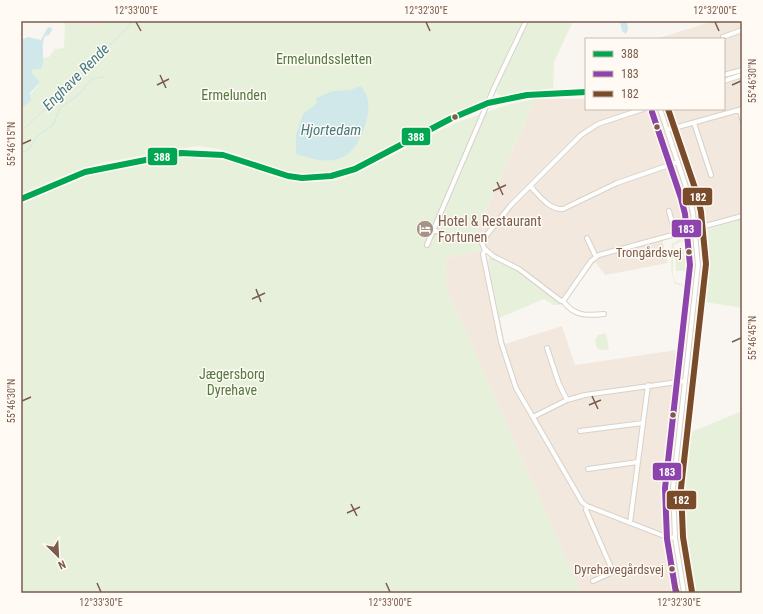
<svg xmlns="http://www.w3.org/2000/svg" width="763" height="614" font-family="'Roboto Condensed',sans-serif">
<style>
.residential{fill:#f2e8de}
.green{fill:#e7f0db;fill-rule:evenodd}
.water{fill:#d0e8ea}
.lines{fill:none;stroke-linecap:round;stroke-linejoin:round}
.stream{stroke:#d0e8ea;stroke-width:1}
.minor-casing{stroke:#d7d1cb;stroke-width:6}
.minor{stroke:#fefefd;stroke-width:4}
.bus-1-casing{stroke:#fffaf3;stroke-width:9}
.bus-2-casing{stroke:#fffaf3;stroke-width:9}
.bus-3-casing{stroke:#fffaf3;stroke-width:9}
.bus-1{stroke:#00a651;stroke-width:6}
.bus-2{stroke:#8e44ad;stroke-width:6}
.bus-3{stroke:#7a4b2a;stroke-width:6}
.ticks{fill:none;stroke:#7a5c4d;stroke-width:1.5}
.bus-dot{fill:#7a5c4d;stroke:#fffaf3;stroke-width:1.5}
.labels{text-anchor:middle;stroke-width:3;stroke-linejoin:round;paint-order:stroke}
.bus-label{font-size:13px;fill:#7a5c4d;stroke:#fffaf3;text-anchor:end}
.park-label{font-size:14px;fill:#537a41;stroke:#fffaf3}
.poi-label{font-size:14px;fill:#7a5c4d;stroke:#fffaf3;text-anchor:start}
.water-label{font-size:15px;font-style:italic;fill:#437c86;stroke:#fffaf3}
.line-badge{stroke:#fffaf3;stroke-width:1.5}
.badge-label{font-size:11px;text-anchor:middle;font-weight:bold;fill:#fff}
.neatline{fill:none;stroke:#7a5c4d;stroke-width:1.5}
.ticks-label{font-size:10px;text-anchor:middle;fill:#7a5c4d}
</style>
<rect width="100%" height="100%" fill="#f9f5f0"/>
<path class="residential" d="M64,21H106L100,26L65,25Z
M714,21H742V219L662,239L668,263L605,275L595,262L563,305L514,268L490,257L475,235L535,99H586V109H724V39H656Z
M480,250L488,260L505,344L562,326L575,365L684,349L670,481L669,530L679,593H581L447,289L445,259Z"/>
<path class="green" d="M106,21H523L485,100L457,111L350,167L332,171L315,174L296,173L275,169L240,155L214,148L197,146L101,163L76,171L21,194V108L40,82L31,72L34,69L43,65L42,58L49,57L55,49L64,48L65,25L100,26Z
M529,21H573L554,62L553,88L502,96L498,94L496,91Z
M535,99L475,234L485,249L445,259L447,289L581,593H21V204L88,176L184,155L209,154L232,160L269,175L293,181L316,182L338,180L360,172L455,123L510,104Z
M742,219V308L700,301L703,245L701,231Z
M680,239L687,241L690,250V278L688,282L682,286L674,283L671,268L672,244ZM681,241L688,246V277L686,282L681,284L675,282L673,277V254L675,255L676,271H685L687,269L685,249L673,252L674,245Z
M490,257L514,268L563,305H554L544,299L499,318L488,260Z
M606,333L609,349L602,350L597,348L595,341L598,335Z
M742,411V593H691C675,542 678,487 684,435Z"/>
<path class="water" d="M620,21H627L628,30L626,34L622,31Z
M48,27L52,28V30L49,35L45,36C40,47 46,61 41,69H34L31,72L40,82L30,93L31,101L21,108V40L28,37L41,40Z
M361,86C363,89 366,93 367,97C373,114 359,152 341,158C326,164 310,158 296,154V135L303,114L317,103L316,98L333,91L350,90Z"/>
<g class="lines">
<path class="stream" d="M21,132L128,27L132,21
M21,153L30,148L36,137L53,125L60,108L77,96L92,79L103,77"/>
<defs>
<path id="minor" d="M723,37L742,30
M724,75L742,70
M724,81L742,75
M660,109L689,196L693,213L698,265L673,488L675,538L684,593
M740,110L742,119
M694,123L711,175
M667,130L742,109
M530,186C539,195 549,210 563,209L617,183L678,162
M21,199L85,172L181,153H209L223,155L265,170L288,176L302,178L331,176L355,169L450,119L488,103L527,95L586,92
M669,211L675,233
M434,230C448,237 469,243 485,237L511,205L581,135L598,124L643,109
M480,238L484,248L493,256L519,269L561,301L564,300L591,261L599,255L742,216
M587,238L596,257
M427,245L494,88L526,21
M485,250L483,254L501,342L516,388L582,502L587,506L664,536L675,538
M563,301C574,316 586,316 604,314
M547,348L559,384L567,400
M533,417L567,400L585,395L685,381
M580,431L643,423
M588,469L638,462
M587,506L586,510L613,572L593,581
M630,523L648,385"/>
</defs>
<use href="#minor" class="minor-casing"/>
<use href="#minor" class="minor"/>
<defs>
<path id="bus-1" d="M21,199L85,172L181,153L223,155L288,176L302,178L331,176L355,169L450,119L488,103L527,95L586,92"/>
<path id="bus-2" d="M652,112L681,198L685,214L690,265L665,488L667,539L676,593"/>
<path id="bus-3" d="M668,109L697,194L701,212L706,264L681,488L683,537L692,592"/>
</defs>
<use href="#bus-1" class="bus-1-casing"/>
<use href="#bus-2" class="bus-2-casing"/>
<use href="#bus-3" class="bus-3-casing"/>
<use href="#bus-1" class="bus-1"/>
<use href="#bus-2" class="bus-2"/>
<use href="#bus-3" class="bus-3"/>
</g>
<path class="ticks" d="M136,22L141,31M426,22L430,31M715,22L719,31M160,75L166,88M157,85L169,79M732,85L741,81M22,144L31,140M497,182L503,195M493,191L506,185M256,289L261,302M252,299L265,293M732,342L741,338M592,396L598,409M22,401L31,397M589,405L601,400M351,504L357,516M347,513L360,507M97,583L101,592M386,583L390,592M675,583L679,592"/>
<defs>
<symbol id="hotel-disc" viewBox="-11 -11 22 22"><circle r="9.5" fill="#a69286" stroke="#fffaf3"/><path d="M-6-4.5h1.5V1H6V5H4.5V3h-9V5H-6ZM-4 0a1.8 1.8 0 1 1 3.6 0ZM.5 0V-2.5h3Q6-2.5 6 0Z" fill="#fff"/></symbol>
</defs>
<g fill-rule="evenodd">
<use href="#hotel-disc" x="415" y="219" width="20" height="20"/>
</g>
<g class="bus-dot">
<circle cx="455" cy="117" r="3.5"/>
<circle cx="657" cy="127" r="3.5"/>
<circle cx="689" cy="252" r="3.5"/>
<circle cx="673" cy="415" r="3.5"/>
<circle cx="672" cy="569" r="3.5"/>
</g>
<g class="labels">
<g class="bus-label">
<text x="682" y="257">Trongårdsvej</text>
<text x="664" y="574">Dyrehavegårdsvej</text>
</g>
<g class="park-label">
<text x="324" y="64">Ermelundssletten</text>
<text x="234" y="100">Ermelunden</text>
<text x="232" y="379">Jægersborg<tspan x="232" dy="16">Dyrehave</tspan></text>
</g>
<g class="poi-label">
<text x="438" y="226">Hotel &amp; Restaurant<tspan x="438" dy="16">Fortunen</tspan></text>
</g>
<g class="water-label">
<text transform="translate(76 77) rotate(-45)" y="5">Enghave Rende</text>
<text x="331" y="135">Hjortedam</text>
</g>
</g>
<g class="line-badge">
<rect x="401" y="127" width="30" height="19" rx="4" fill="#00a651"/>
<rect x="147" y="147" width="31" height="19" rx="4" fill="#00a651"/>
<rect x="682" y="187" width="31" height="19" rx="4" fill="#7a4b2a"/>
<rect x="671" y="219" width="31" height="19" rx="4" fill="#8e44ad"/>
<rect x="652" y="462" width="30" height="19" rx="4" fill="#8e44ad"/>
<rect x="666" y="490" width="31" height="20" rx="4" fill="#7a4b2a"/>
</g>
<g class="badge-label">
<text x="416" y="141">388</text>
<text x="162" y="161">388</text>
<text x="698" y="201">182</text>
<text x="686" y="233">183</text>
<text x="667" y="476">183</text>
<text x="681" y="504">182</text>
</g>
<rect width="763" height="614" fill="none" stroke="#fffaf3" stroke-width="44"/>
<rect x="585" y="38" width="140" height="72" fill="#fffaf3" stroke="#cabbb1"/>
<rect x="593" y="51" width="20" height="6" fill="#00a651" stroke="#cabbb1"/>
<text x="621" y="58" font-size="12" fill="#7a5c4d">388</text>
<rect x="593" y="71" width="20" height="6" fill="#8e44ad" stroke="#cabbb1"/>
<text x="621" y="78" font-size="12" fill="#7a5c4d">183</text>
<rect x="593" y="91" width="20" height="6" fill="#7a4b2a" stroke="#cabbb1"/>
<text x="621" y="98" font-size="12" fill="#7a5c4d">182</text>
<g transform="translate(58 556) rotate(156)" stroke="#fffaf3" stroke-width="3" paint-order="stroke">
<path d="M0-3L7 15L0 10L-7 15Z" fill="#7a5c4d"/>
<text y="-6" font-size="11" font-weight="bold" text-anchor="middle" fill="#7a5c4d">N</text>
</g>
<rect x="22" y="22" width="719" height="570" class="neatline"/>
<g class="ticks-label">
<text x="136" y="14">12°33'00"E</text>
<text x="426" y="14">12°32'30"E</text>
<text x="715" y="14">12°32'00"E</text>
<text transform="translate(752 81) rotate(-90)" y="4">55°46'30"N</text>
<text transform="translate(11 144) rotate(-90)" y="4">55°46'15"N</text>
<text transform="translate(752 338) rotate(-90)" y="4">55°46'45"N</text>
<text transform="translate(11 401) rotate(-90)" y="4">55°46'30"N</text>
<text x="101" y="606">12°33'30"E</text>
<text x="390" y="606">12°33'00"E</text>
<text x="679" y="606">12°32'30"E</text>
</g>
</svg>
